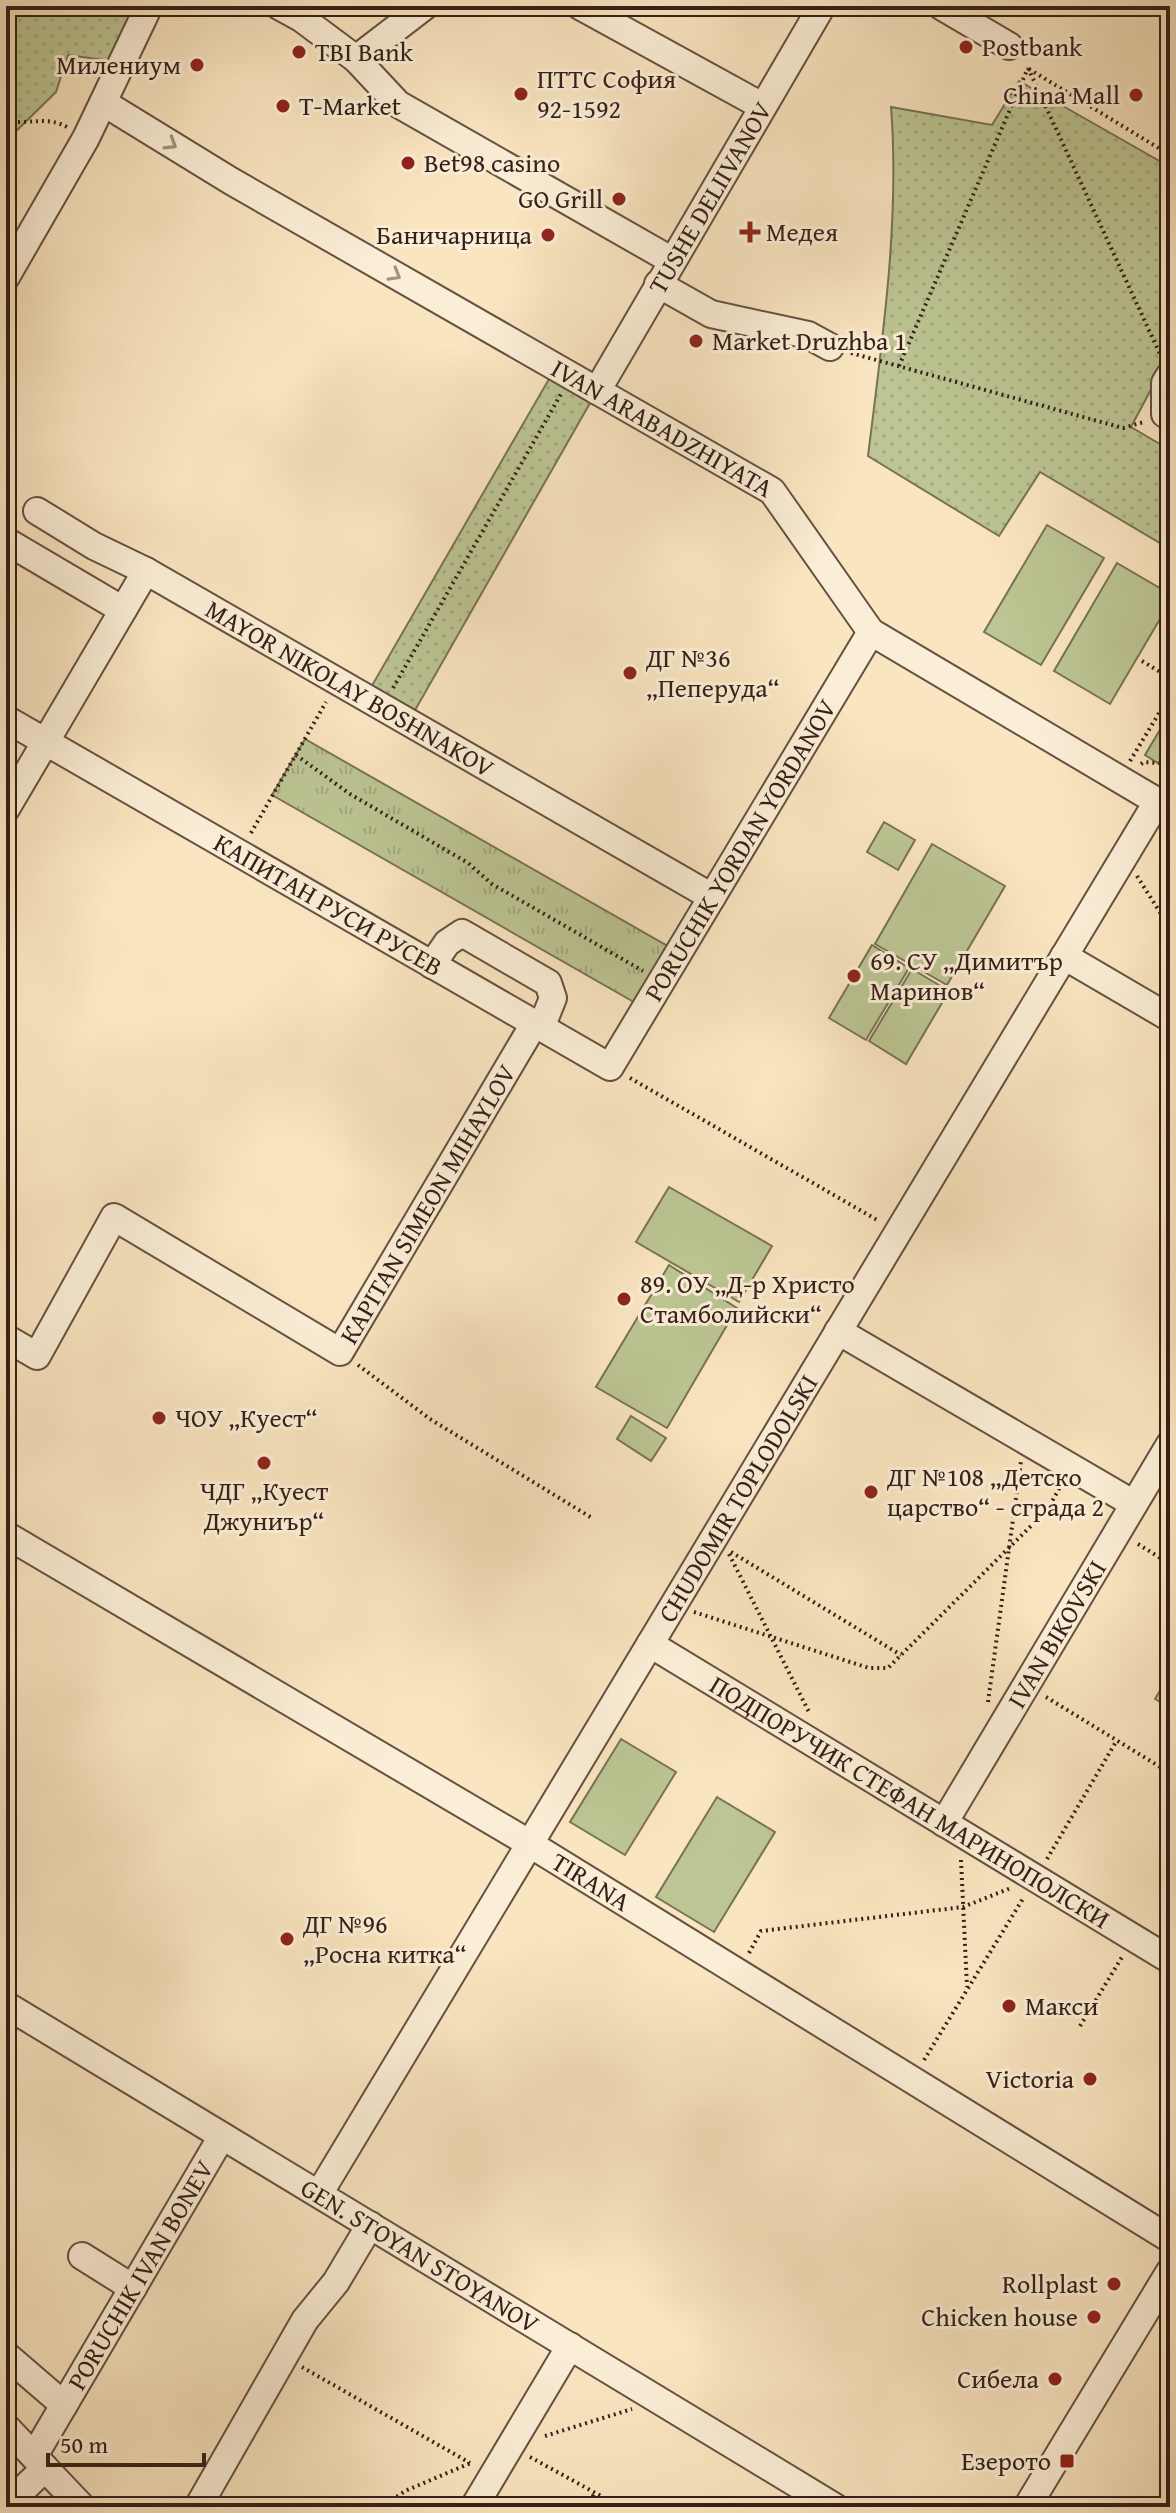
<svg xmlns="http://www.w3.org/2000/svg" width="1176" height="2513" font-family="'Gentium Book Plus',serif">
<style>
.grass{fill:url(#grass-dots);stroke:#787256;stroke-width:2}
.park{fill:url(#park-tufts);stroke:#787256;stroke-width:2}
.garden{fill:#bcc593;stroke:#787256;stroke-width:2}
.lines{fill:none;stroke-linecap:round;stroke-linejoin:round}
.minor-casing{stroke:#665042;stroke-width:30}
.path{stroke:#351f18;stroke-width:4;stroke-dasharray:2 4;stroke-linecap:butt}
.minor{stroke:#fbeed6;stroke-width:26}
.oneway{stroke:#a29180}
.poi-dot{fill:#8f2418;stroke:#fbeed6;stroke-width:3}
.labels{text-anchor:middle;stroke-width:6;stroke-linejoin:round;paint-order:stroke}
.poi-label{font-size:26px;fill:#351f18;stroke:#fbeed6;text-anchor:start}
.street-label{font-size:26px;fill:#351f18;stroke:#fbeed6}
</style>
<defs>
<pattern id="grass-dots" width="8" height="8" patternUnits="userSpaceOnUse" patternTransform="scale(2)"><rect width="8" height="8" fill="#bcc593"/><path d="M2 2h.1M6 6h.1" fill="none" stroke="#a2a97e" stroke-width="1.8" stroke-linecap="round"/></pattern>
<pattern id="park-tufts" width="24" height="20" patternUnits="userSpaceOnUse" patternTransform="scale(2)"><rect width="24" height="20" fill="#bcc593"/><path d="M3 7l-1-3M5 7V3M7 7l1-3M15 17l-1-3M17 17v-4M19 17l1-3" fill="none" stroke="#a2a97e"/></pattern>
</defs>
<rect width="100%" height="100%" fill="#f9e5c0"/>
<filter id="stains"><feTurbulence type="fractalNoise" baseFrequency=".0025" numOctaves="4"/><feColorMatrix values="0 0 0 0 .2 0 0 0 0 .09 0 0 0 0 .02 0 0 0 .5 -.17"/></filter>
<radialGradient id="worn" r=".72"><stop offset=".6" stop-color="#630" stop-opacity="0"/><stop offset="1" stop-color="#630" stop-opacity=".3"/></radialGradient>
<path class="grass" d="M6,6H138L111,61L68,55L56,92L6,141Z
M1019,81L1170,167V354L1131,427L1170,450V549L1040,472L999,536L868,456C882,342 900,221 891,107L992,125Z
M549,379L590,403L414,712L370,689Z"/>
<path class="park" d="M1170,713V771L1145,755Z
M305,739L678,952L646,1009L272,795Z"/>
<path class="garden" d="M1047,525L1104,558L1041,665L984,632Z
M1117,563L1170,594V602L1110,704L1054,671Z
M884,822L915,840L898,870L867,852Z
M932,844L1005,886L947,985L875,944Z
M872,945L909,968L866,1040L829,1018Z
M912,969L949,991L906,1064L869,1041Z
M669,1187L772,1246L739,1302L636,1242Z
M669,1265L737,1308L667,1428L596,1387Z
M631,1416L666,1438L651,1461L617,1439Z
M1170,1674V1708L1155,1699Z
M621,1739L676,1772L625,1855L570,1822Z
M717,1797L775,1832L714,1932L656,1897Z"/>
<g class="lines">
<defs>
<g id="minor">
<path d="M279,6L301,18L356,59L398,104L671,260"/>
<path d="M580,6L762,106"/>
<path d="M941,6L1009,46"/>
<path d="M356,59L425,6"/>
<path id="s1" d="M104,103L231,181L772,491L871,632L1170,809"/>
<path d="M6,277L86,138L149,6"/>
<path d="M658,284L711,314L808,335L830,347"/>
<path d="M1170,375L1165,383V414L1170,417"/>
<path id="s2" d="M597,391L822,6"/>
<path id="s3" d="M37,511L94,546L146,571L712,897"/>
<path d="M6,541L123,610"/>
<path id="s4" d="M6,719L610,1067L871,632"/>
<path d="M6,809L146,571"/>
<path d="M1064,956L1170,1018"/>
<path d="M432,965L447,943L462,933L548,983L553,998L541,1028"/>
<path d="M838,1331L1134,1504"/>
<path id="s5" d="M6,1338L37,1356L114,1217L340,1352L534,1024"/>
<path id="s6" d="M6,1535L517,1836L1170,2239"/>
<path id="s7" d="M650,1644L1170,1960"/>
<path id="s8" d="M944,1823L1170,1444"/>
<path id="s9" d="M6,2005L835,2507"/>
<path id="s10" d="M319,2194L1157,802"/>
<path d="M82,2256L133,2288"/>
<path d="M6,2355L64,2405"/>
<path d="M6,2427L82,2507"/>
<path id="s11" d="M34,2456L222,2136"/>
<path d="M6,2506L45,2468"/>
<path d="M198,2507L305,2320L336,2282L370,2225"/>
<path d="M474,2507L570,2346"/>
<path d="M1027,2507L1170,2271"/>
</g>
</defs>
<use href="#minor" class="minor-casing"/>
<path class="path" d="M1028,68L1160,354
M1029,69L1170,155
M6,121C31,125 46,115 69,128
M851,353L1123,428L1144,422
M899,366L1028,68
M1142,661L1170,678
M393,688L561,394
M296,755L350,794L468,863L492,884L643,971
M1130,761L1170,695
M1141,764L1144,762L1170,764
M251,833L326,702
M1137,876L1170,928
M630,1078L879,1221
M358,1365L430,1419L592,1518
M6,1386L15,1369
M1138,1544L1170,1564
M731,1552L901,1655
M729,1554L810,1714
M694,1612L869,1668H888L1048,1509L1061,1485
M1046,1697L1170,1773
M988,1702L1021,1461
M1047,1859L1117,1740
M961,1860L967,1987
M749,1953L761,1931L963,1907L1011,1888
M1080,2026L1122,1957
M924,2060L1024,1897
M302,2367L470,2463
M545,2436L632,2409
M530,2457L621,2507
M382,2507L405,2491L473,2462
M587,2507L595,2492"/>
<use href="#minor" class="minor"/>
</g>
<defs><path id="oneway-chevron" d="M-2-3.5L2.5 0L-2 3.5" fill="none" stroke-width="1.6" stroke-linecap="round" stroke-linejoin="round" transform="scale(2)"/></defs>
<g class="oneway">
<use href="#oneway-chevron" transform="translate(171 144) rotate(32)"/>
<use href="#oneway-chevron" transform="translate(395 275) rotate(30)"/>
</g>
<g class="poi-dot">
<circle cx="966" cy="47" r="8"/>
<circle cx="299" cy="52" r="8"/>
<circle cx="197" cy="65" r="8"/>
<circle cx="521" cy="94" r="8"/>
<circle cx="1136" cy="95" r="8"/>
<circle cx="283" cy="106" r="8"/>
<circle cx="408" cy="163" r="8"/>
<circle cx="619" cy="199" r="8"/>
<path d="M746 220h8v8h8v8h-8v8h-8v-8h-8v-8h8z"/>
<circle cx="548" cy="235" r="8"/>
<circle cx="696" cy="341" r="8"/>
<circle cx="630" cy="673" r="8"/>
<circle cx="854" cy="976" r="8"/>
<circle cx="624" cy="1299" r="8"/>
<circle cx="159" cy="1418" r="8"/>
<circle cx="264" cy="1463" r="8"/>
<circle cx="871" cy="1492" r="8"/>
<circle cx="287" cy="1939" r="8"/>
<circle cx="1009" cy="2006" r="8"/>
<circle cx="1090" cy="2079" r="8"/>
<circle cx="1114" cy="2284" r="8"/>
<circle cx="1094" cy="2317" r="8"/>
<circle cx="1055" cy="2379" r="8"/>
<rect x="1059" y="2453" width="16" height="16" rx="4"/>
</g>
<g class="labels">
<g class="poi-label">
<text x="982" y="56">Postbank</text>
<text x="315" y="61">TBI Bank</text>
<text x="181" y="74" text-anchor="end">Милениум</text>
<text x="537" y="88">ПТТС София<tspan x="537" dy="30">92-1592</tspan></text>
<text x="1120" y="104" text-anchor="end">China Mall</text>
<text x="299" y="115">T-Market</text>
<text x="424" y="172">Bet98 casino</text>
<text x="603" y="208" text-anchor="end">GO Grill</text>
<text x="766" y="241">Медея</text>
<text x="532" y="244" text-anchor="end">Баничарница</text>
<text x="712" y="350">Market Druzhba 1</text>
<text x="646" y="667">ДГ №36<tspan x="646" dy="30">„Пеперуда“</tspan></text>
<text x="870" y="970">69. СУ „Димитър<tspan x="870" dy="30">Маринов“</tspan></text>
<text x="640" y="1293">89. ОУ „Д-р Христо<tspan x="640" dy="30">Стамболийски“</tspan></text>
<text x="175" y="1427">ЧОУ „Куест“</text>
<text x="887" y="1486">ДГ №108 „Детско<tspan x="887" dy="30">царство“ - сграда 2</tspan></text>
<text x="264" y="1500" text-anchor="middle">ЧДГ „Куест<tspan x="264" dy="30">Джуниър“</tspan></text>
<text x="303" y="1933">ДГ №96<tspan x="303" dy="30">„Росна китка“</tspan></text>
<text x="1025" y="2015">Макси</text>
<text x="1074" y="2088" text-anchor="end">Victoria</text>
<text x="1098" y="2293" text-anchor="end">Rollplast</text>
<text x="1078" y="2326" text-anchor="end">Chicken house</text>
<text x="1039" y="2388" text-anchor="end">Сибела</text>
<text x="1051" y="2470" text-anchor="end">Езерото</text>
</g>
<g class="street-label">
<text dy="9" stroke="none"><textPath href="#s2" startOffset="224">TUSHE DELIIVANOV</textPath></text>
<text dy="9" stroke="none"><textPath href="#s1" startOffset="646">IVAN ARABADZHIYATA</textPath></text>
<text dy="9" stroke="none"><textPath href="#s3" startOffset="360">МAYOR NIKOLAY BOSHNAKOV</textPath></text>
<text dy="9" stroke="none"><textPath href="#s4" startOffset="950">РORUCHIK YORDAN YORDANOV</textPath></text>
<text dy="9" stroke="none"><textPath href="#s4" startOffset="372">КАПИТАН РУСИ РУСЕВ</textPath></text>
<text dy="9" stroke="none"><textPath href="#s5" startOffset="630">КAPITAN SIMEON MIHAYLOV</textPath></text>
<text dy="9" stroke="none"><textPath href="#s10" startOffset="812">CHUDOMIR TOPLODOLSKI</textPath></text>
<text dy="9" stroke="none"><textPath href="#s8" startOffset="220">IVAN BIKOVSKI</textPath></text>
<text dy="9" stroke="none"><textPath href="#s7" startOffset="304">ПОДПОРУЧИК СТЕФАН МАРИНОПОЛСКИ</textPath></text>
<text dy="9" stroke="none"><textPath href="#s6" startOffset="680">TIRANA</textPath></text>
<text dy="9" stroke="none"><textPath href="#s9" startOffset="484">GEN. STOYAN STOYANOV</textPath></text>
<text dy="9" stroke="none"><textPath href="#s11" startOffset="210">РORUCHIK IVAN BONEV</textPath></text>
</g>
</g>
<rect width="1176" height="2513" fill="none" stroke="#f9e5c0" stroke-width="32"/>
<rect x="8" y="8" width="1160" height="2497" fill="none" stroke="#351f18" stroke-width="4"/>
<rect x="16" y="16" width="1144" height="2481" fill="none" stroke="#351f18" stroke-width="2"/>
<path d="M48 2453v12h156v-12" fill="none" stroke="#351f18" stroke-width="4"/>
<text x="60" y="2453" font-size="24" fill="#351f18" stroke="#fbeed6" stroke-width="6" paint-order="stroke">50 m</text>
<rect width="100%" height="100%" filter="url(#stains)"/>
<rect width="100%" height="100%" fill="url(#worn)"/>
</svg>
